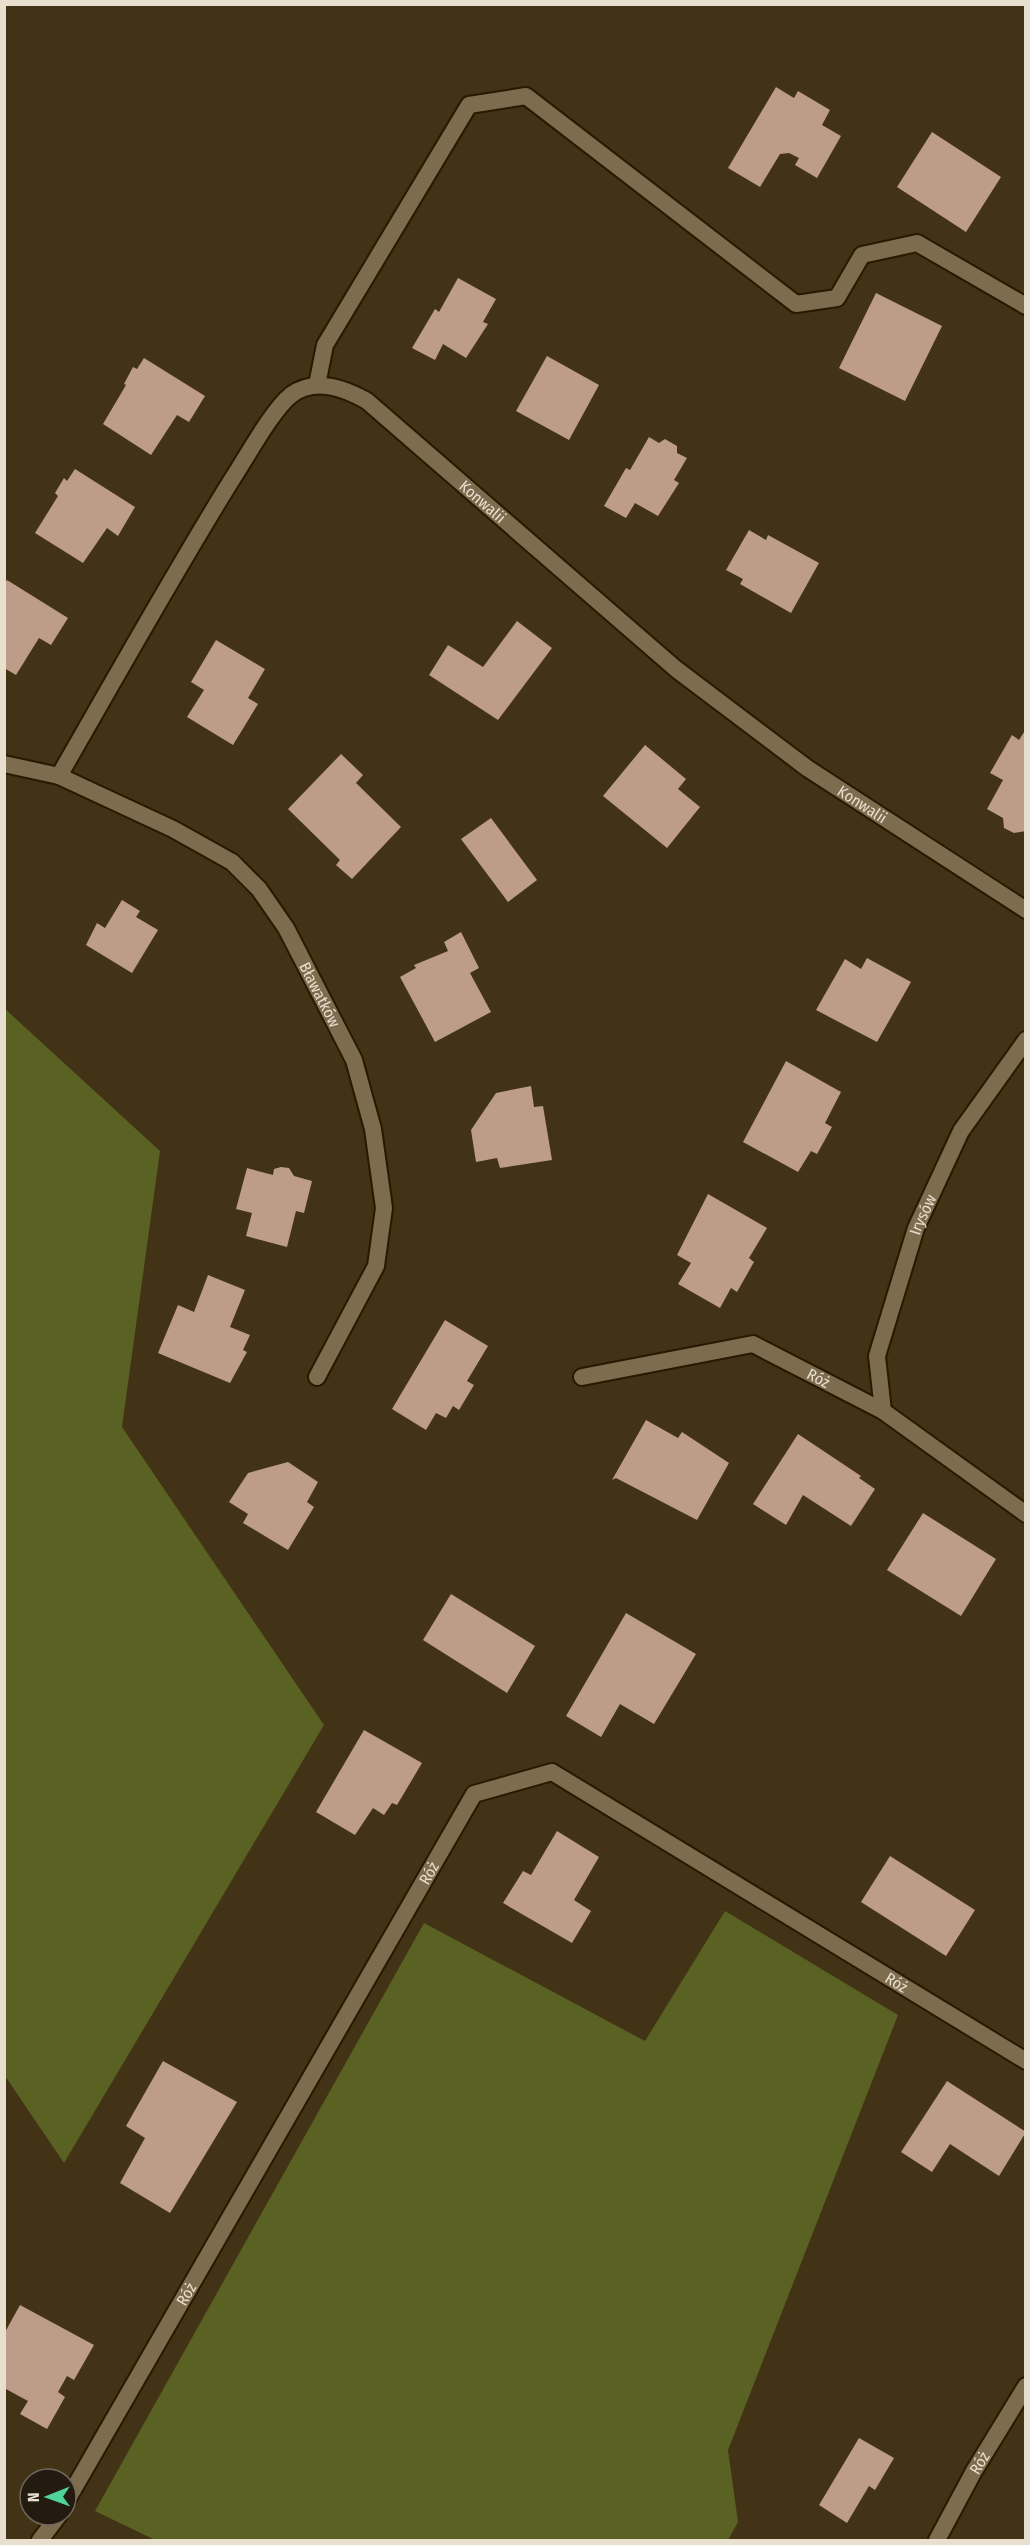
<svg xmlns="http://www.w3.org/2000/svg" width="1030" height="2545" font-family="'Fira Sans Condensed',sans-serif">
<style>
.forest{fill:#596222}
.building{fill:#bd9d88}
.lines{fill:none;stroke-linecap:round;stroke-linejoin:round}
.service-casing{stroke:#281900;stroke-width:20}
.minor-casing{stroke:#281900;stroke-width:20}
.service{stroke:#7e6c4f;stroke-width:16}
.minor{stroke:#7e6c4f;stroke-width:16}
.labels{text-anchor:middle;stroke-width:6;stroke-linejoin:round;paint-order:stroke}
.street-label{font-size:16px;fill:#e9dfcf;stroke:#231b0f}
</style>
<rect width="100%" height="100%" fill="#423216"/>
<path class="forest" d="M4,1008L160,1151L122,1427L324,1725L64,2163L5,2076Z
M725,1911L898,2015L728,2450L738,2522L728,2540H155L95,2511L424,1923L645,2041Z"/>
<path class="building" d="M776,87L794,98L798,91L830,110L822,125L841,136L817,178L795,165L799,158L789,153L780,154L760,187L728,168Z
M932,132L1001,177L966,232L897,187Z
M458,278L496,299L483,322L488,324L466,358L443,344L435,360L412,348L435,309L439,312Z
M876,293L942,326L905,401L839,368Z
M547,356L599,385L569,440L516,411Z
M144,358L205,396L189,422L177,415L151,455L103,424L126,385L124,384L133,367L137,369Z
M649,437L659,443L665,439L677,446V453L687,458L674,480L679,483L658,516L635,503L626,518L604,506L626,468L630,470Z
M75,469L135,507L118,536L107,528L83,563L35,533L58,496L55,493L64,478L67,481Z
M749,530L766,540L768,535L819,563L791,613L740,584L743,579L726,570Z
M7,580L68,618L51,645L39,638L16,675L4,668V584Z
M517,621L552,648L498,720L429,675L448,645L483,667Z
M216,640L265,669L248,698L258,704L233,745L187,717L204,690L191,682Z
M1026,729V831L1014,833L1004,828L1003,818L987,809L1003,780L990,773L1012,735L1019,740Z
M645,745L686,779L678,789L700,807L667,848L603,796Z
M341,754L363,775L356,783L401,827L352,879L336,865L340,860L288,809Z
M491,818L537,880L508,902L461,839Z
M122,900L140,911L136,917L158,930L132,973L86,945L97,923L105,928Z
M461,932L479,968L470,973L491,1012L435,1042L400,977L416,968L414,965L448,951L444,942Z
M867,958L911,982L877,1042L816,1010L845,959L861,969Z
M786,1061L841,1092L825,1123L832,1127L817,1154L811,1151L798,1172L743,1142Z
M531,1086L534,1107L543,1106L552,1160L500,1168L497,1158L476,1162L471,1130L496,1093Z
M281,1167L289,1168L294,1176L312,1181L304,1213L296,1211L287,1247L246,1236L252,1213L236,1209L247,1168L273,1175L274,1169Z
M708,1194L767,1228L749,1258L754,1262L737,1292L731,1288L720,1308L678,1284L691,1263L677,1255Z
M208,1275L245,1290L230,1327L250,1335L243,1350L247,1352L230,1383L158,1353L178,1305L194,1312Z
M445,1320L488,1346L467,1381L474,1385L459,1410L453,1406L446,1418L436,1413L426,1430L392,1409Z
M646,1420L678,1438L682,1432L729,1463L697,1520L616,1478L612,1480Z
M798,1434L861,1476L859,1478L875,1489L851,1526L803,1495L786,1525L753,1504Z
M288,1462L318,1482L307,1502L314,1507L288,1550L243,1523L248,1514L229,1502L248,1473Z
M923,1513L996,1559L961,1616L887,1570Z
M451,1594L535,1646L507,1693L423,1640Z
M626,1613L696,1654L654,1724L620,1704L601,1737L566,1716Z
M364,1730L422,1763L397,1805L392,1803L384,1815L373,1808L355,1835L316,1812Z
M557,1831L599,1857L574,1900L591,1911L572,1943L503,1903L523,1871L531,1875Z
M890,1856L975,1910L946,1956L861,1902Z
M163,2061L237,2102L170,2213L120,2183L145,2138L126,2126Z
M947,2081L1026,2132L999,2176L950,2144L932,2172L901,2152Z
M20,2305L94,2345L74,2380L67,2376L58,2392L65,2397L47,2429L20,2414L28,2401L4,2388V2334Z
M859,2438L894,2458L875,2490L869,2486L847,2523L819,2505Z"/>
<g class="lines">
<defs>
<path id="service" d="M317,385L325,345L469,105L526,96L796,304L837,298L862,255L917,243L1026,306"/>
<g id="minor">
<path id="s1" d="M4,764L59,776L173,829L232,862L259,889L286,928L354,1060L373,1129L384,1208L376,1266L317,1377"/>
<path id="s2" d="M59,776C116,677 171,578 231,481C245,460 272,410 291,395C315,377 344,388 367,401L676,669L807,768L1026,910"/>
<path id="s3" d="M582,1377L753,1344L883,1411L1026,1514"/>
<path id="s4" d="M883,1411L877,1356L916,1228L961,1131L1026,1040"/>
<path id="s5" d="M66,2502L474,1794L552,1772L1026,2061"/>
<path d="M40,2540L59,2515"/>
<path id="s6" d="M937,2540L974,2471L1026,2386"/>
</g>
</defs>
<use href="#service" class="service-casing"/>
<use href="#minor" class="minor-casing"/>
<use href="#service" class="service"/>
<use href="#minor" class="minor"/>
</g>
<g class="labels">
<g class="street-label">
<text dy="6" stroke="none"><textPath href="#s2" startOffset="681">Konwalii</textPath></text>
<text dy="6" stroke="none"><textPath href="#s2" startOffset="1167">Konwalii</textPath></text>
<text dy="6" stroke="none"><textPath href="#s1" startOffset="410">Bławatków</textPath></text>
<text dy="6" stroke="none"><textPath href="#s4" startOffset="204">Irysów</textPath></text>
<text dy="6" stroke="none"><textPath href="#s3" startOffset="248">Róż</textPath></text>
<text dy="6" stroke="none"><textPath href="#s5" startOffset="726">Róż</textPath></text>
<text dy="6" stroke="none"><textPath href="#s5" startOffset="1302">Róż</textPath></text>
<text dy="6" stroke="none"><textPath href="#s5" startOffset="240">Róż</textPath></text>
<text dy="6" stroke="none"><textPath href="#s6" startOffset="88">Róż</textPath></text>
</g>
</g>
<rect width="1030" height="2545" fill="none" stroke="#e9dfcf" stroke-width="12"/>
<g transform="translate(48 2497) rotate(269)"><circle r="28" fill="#231b0f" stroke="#72695c" stroke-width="1.5"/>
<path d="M0-4.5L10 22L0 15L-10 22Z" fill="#4fd399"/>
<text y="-9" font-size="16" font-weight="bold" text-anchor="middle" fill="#e9dfcf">N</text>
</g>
</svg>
